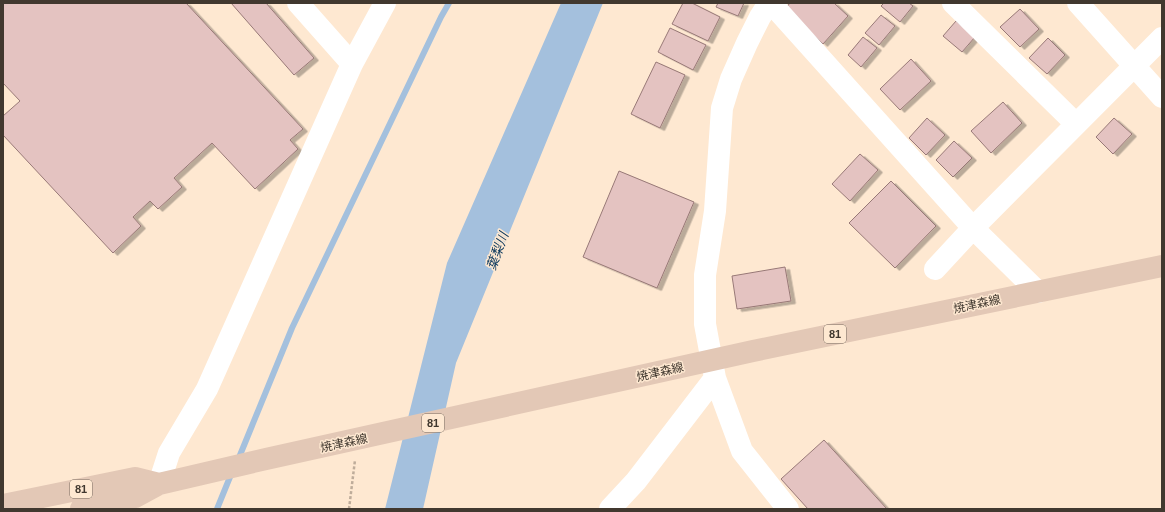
<svg xmlns="http://www.w3.org/2000/svg" width="1165" height="512" font-family="Arial,'Noto Sans JP',sans-serif">
<style>
.water{fill:#a4c0dd}
.lines{fill:none;stroke-linecap:round;stroke-linejoin:round}
.stream{stroke:#a4c0dd;stroke-width:6}
.building{fill:#e4c3c1;stroke:#987977;filter:url(#shadow)}
.path{stroke:#beac9a;stroke-width:2.5;stroke-dasharray:3 2;stroke-linecap:butt}
.minor{stroke:#fff;stroke-width:22}
.major{stroke:#e3c8b6;stroke-width:22}
.labels{text-anchor:middle;stroke-width:3;stroke-linejoin:round;paint-order:stroke}
.shield{fill:#fee8d1;stroke:#7a6d60;stroke-width:1}
.shield-label{font-size:11px;font-weight:bold;fill:#41382f}
.street-label{font-size:12px;fill:#41382f;stroke:#fee8d1}
.water-label{font-size:13px;font-style:italic;fill:#07355b;stroke:#fee8d1}
</style>
<defs>
<filter id="shadow"><feDropShadow dx="4.5" dy="2.5" stdDeviation="0" flood-color="#0004"/></filter>
</defs>
<rect width="100%" height="100%" fill="#fee8d1"/>
<path class="water" d="M561,3H603L456,363L423,509H385L447,263Z"/>
<g class="lines">
<path class="stream" d="M238,460L292,328L441,17L449,3
M217,509L232,472"/>
</g>
<path class="building" d="M3,3H186L303,129L290,140L298,149L255,189L212,143L174,178L182,187L158,209L150,201L133,217L141,226L113,253L3,135V116L20,101L3,83Z
M231,3H266L314,58L294,75Z
M683,3H692L720,17L708,41L672,24Z
M718,3H744L738,16L716,7Z
M790,3H834L848,16L823,44L785,9Z
M884,3H909L913,6L900,22L881,6Z
M1020,9L1039,29L1020,47L1000,27Z
M881,15L895,26L879,45L865,33Z
M956,21L975,37L962,52L943,36Z
M670,28L706,45L693,70L658,52Z
M863,37L877,48L861,67L848,55Z
M1048,38L1065,55L1047,74L1029,58Z
M911,59L931,81L900,110L880,89Z
M656,62L685,75L660,128L631,114Z
M1003,102L1022,123L991,153L971,131Z
M927,118L945,135L926,155L909,138Z
M1114,118L1132,134L1113,154L1096,137Z
M954,141L972,158L953,177L936,160Z
M860,154L878,170L850,201L832,184Z
M619,171L694,202L657,288L583,257Z
M891,181L936,226L895,268L849,223Z
M785,267L791,301L737,309L732,276Z
M824,440L887,509H808L781,479Z"/>
<g class="lines">
<path class="path" d="M349,509L355,460"/>
<path class="minor" d="M298,3L352,64
M769,3L760,17L747,43L731,79L722,108L715,211L705,275V324L715,378L742,451L788,509
M771,3L973,228L1038,292
M953,3L1076,124
M1078,3L1162,97
M935,269L973,228L1162,38
M159,484L169,453L207,389L352,64L385,3
M610,509L636,481L715,378"/>
<path class="major" d="M3,505L135,478L159,484
M81,509L135,497L159,484L266,459L753,351L1162,266"/>
</g>
<g class="labels">
<g class="shield">
<rect x="824" y="325" width="22" height="18" rx="3"/>
<rect x="422" y="414" width="22" height="18" rx="3"/>
<rect x="70" y="480" width="22" height="18" rx="3"/>
</g>
<g class="shield-label">
<text x="835" y="338">81</text>
<text x="433" y="427">81</text>
<text x="81" y="493">81</text>
</g>
<g class="street-label">
<text transform="translate(977 304) rotate(-12)" y="4">焼津森線</text>
<text transform="translate(660 372) rotate(-13)" y="4">焼津森線</text>
<text transform="translate(344 443) rotate(-12)" y="4">焼津森線</text>
</g>
<g class="water-label">
<text transform="translate(497 251) rotate(-70)" y="5">葉梨川</text>
</g>
</g>
<rect width="1165" height="512" fill="none" stroke="#41382f" stroke-width="8"/>
</svg>
